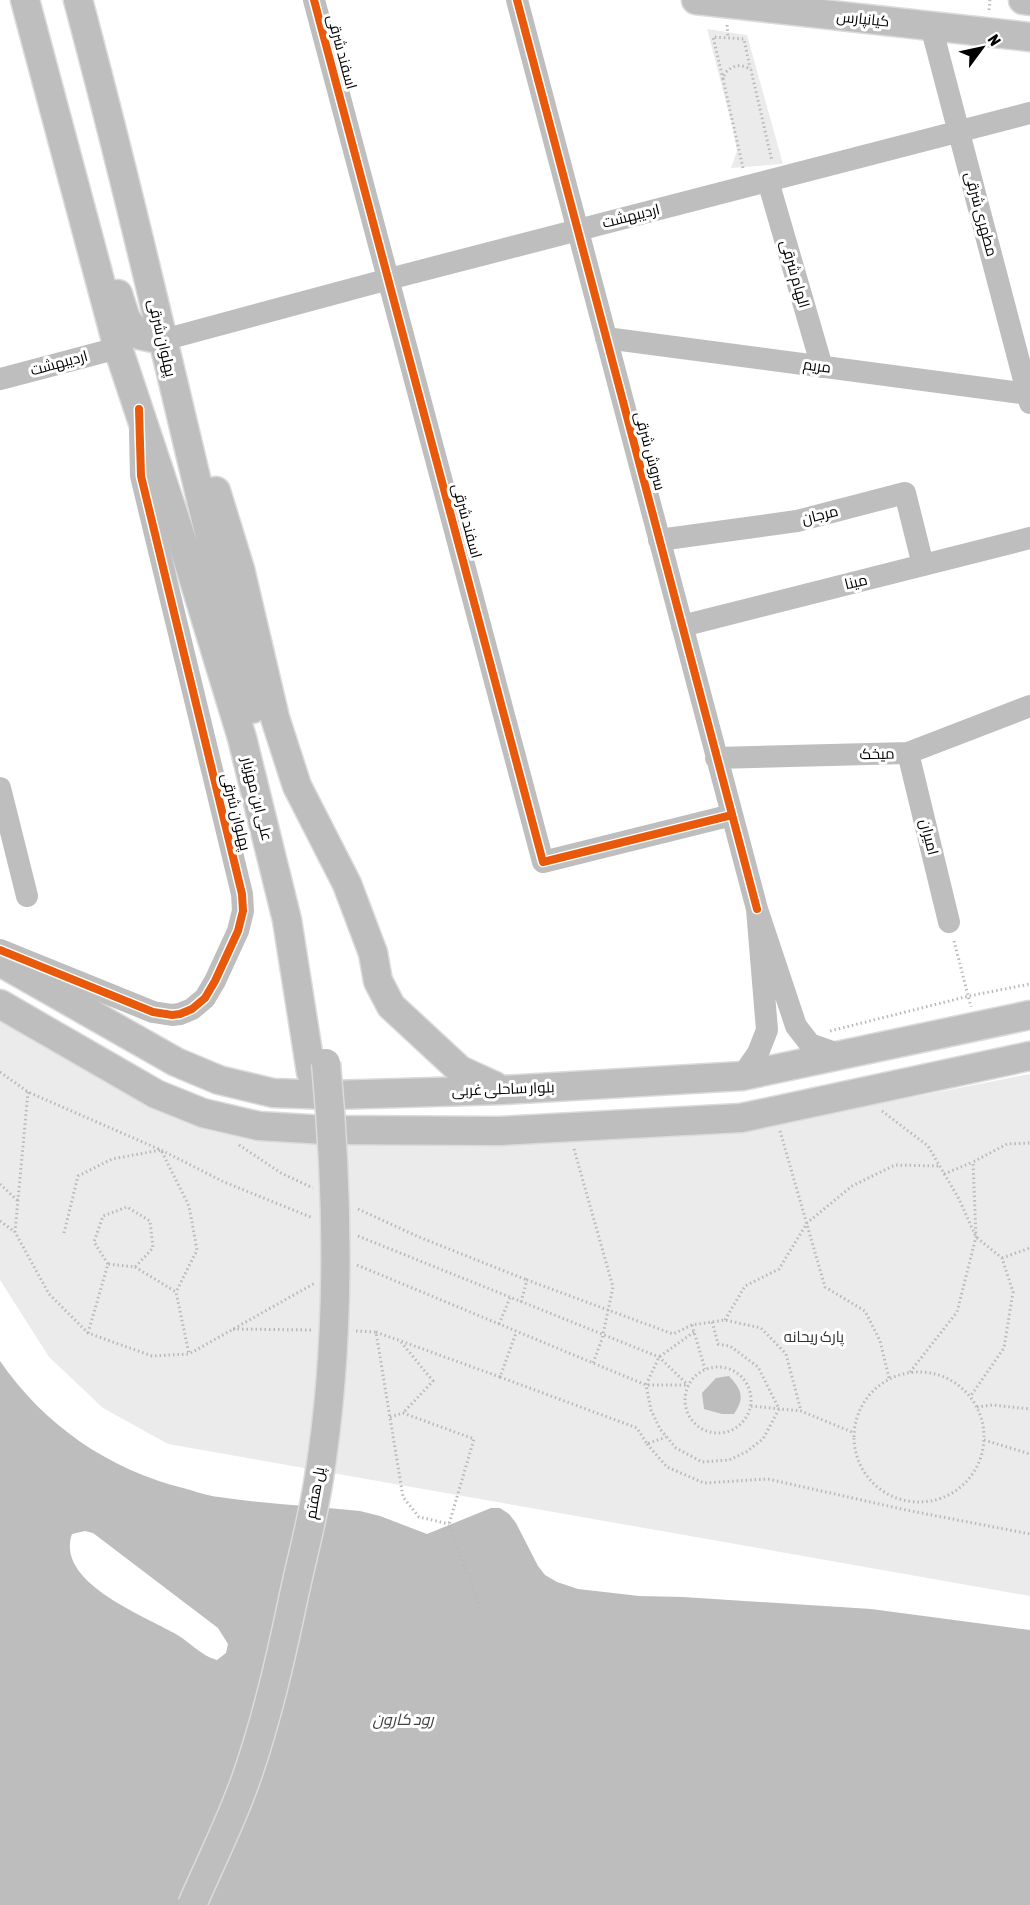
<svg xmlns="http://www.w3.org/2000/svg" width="1030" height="1905" font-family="'Asap Condensed',Cairo,sans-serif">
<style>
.green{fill:#ebebeb}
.water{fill:#bdbdbd;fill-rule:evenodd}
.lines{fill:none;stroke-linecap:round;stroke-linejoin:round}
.major-casing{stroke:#dbdbdb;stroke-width:31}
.path{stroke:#b9b9b9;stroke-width:3;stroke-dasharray:1.5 3;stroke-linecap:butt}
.minor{stroke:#bebebe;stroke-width:22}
.major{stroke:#bebebe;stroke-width:28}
.major-bridge-casing{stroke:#dbdbdb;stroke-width:31;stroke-linecap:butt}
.major-bridge{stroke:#bebebe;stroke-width:28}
.cycleway-casing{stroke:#fff;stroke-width:11}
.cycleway{stroke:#e8590c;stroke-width:8}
.labels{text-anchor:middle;stroke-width:6;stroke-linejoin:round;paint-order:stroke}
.street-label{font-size:15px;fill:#000;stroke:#fff}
.park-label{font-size:15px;fill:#313131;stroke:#fff}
.water-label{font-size:16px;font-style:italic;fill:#424242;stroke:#fff}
</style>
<rect width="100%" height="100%" fill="#fff"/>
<path class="green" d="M707,29L747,35L783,164L731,168L737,151L733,129Z
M0,1007L195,1113L776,1124L1030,1074V1596L168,1444L103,1408L49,1357L0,1280Z"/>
<path class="water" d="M0,1361C44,1425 108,1469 183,1488C195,1491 207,1496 219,1497C265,1504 313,1506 360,1511L380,1516L427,1534L491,1508H500L509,1514L516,1523L538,1566L545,1575L557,1582L578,1589L639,1596L683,1597L871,1609L1030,1630V1905H0ZM85,1531L93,1533L218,1628L228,1644L226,1653L217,1660C201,1656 189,1641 174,1633C143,1615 55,1582 72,1534Z
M729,1376C742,1390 745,1398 734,1414H722L704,1409L702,1393L716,1378Z"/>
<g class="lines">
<defs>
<path id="major" d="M25,0L118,348L179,531L242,738L287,920L311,1072
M78,0C141,235 193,473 252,709
M696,0L1030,37
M1023,0L1030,1
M118,294L126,319L139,335L163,340
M216,491L240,569L275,718L297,786L347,884L373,953L378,981L391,1006L460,1070L495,1086
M0,962L176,1062L219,1080L273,1093L332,1095L503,1090L742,1076L1030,1015
M0,1004L156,1094L203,1113L259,1126L325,1130L500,1131L741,1118L1030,1056"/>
</defs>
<use href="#major" class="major-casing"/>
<path class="path" d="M989,10L990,0
M727,25L728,38
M723,79L713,37L744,39L750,68
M743,168L723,79L725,73C733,65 741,63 751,70L772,161
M954,941L971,1007
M830,1031L969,996L1030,984
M0,1072L28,1092L161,1150L224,1182L313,1218
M28,1092L15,1232L49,1294L88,1333L152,1356L189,1354L315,1283
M882,1111L928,1146L959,1199L976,1237L1002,1258L1013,1292L1004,1348L970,1397
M780,1131L825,1287L865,1311L880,1341L889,1378
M239,1145L281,1173L313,1188
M574,1149L613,1287L602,1339L593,1363
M944,1174L973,1162
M0,1184L18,1201
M358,1209L419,1237L527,1280
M0,1221L15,1232
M64,1233L78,1176L112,1159L161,1150L189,1206L197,1250L176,1292
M358,1236L659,1357L688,1385
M1002,1258L1030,1248
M357,1265L646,1385H688
M135,1267L176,1292L189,1354
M521,1302L527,1280L673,1334L692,1325L725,1320L761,1328L786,1354L801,1411
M725,1320L745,1286L779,1269L807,1223L852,1186L895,1165L939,1166
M499,1324L510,1298
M692,1325L705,1369
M233,1329L314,1330
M356,1331L376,1332L403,1497L419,1517L449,1524
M376,1332L500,1377L516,1333
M694,1332L659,1357L646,1385L651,1410L660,1429L676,1448L702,1462L729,1460L746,1452L763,1439L779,1409L758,1367L730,1346L718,1344L712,1321
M88,1333L108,1264L94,1242L103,1216L127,1207L150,1221L153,1248L135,1267L108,1264
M401,1342L433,1381L403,1413
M685 1400a33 33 0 1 1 66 0a33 33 0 1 1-66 0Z
M854 1437a65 65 0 1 1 130 0a65 65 0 1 1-130 0Z
M910,1372L957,1312L976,1237L973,1162L1007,1144L1030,1143
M500,1377L637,1428L647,1444L666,1437
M751,1406L801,1411L852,1432
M977,1407L992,1405L1030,1409
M390,1417L403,1413L474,1439L449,1524L481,1610
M984,1440L1030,1454
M647,1444L667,1467L704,1483L768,1479L906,1510L1030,1534"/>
<path class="minor" d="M314,0L543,862L732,815
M517,0L757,909
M931,26L1030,403
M768,181L822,367
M606,338L1028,394
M163,340L389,279L1030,113
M0,379L118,348
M659,540L797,521L905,493L923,565
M682,626L1030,538
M908,753L949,922
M716,758L908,753L1030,706
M0,788L27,896
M0,950L153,1012L172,1015L180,1014L192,1009L205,998L215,981L238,931L243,911L242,894L141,476L140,432
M742,1076L758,1053L767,1030L757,909L796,1026L810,1044L841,1055"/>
<use href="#major" class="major"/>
<defs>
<path id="major-bridge" d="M192,1905C210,1863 231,1822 246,1779C267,1719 281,1657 294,1595C302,1558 312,1521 318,1484C341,1345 339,1202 326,1063"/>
</defs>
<use href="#major-bridge" class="major-bridge-casing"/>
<use href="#major-bridge" class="major-bridge"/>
<defs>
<path id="cycleway" d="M314,0L543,862L732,815
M517,0L757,909
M0,950L153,1012L172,1015L180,1014L192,1009L205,998L215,981L238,931L243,911L242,894L141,476L139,409"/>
</defs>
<use href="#cycleway" class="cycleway-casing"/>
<use href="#cycleway" class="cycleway"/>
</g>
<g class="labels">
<g class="street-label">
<text transform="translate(863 19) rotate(6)" y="5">کیانپارس</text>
<text transform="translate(342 52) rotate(75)" y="5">اسفند شرقی</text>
<text transform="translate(981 214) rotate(75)" y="5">مطهری شرقی</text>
<text transform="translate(631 216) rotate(-14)" y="5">اردیبهشت</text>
<text transform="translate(795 274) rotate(74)" y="5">الهام شرقی</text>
<text transform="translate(162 338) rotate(77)" y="5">پهلوان شرقی</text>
<text transform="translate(59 363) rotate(-15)" y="5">اردیبهشت</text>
<text transform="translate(817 366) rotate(8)" y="5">مریم</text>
<text transform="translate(650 451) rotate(75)" y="5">سروش شرقی</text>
<text transform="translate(820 515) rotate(-14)" y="5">مرجان</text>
<text transform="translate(467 521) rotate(75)" y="5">اسفند شرقی</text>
<text transform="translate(856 582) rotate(-14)" y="5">مینا</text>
<text transform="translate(877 754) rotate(-1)" y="5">میخک</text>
<text transform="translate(257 799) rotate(76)" y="5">علی ابن مهزیار</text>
<text transform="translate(236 812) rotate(76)" y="5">پهلوان شرقی</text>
<text transform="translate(929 837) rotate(76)" y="5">امیران</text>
<text transform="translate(503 1089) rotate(-2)" y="5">بلوار ساحلی غربی</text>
<text transform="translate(315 1493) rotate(-80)" y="5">پل هفتم</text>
</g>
<g class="park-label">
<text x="814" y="1342">پارک ریحانه</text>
</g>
<g class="water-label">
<text x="403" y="1725">رود کارون</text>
</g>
</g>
<g transform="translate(982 48) rotate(57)" stroke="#ffffff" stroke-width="4.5" paint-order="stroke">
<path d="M0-4.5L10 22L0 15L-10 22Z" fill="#000000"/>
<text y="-9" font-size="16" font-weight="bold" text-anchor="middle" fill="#000000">N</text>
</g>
</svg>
